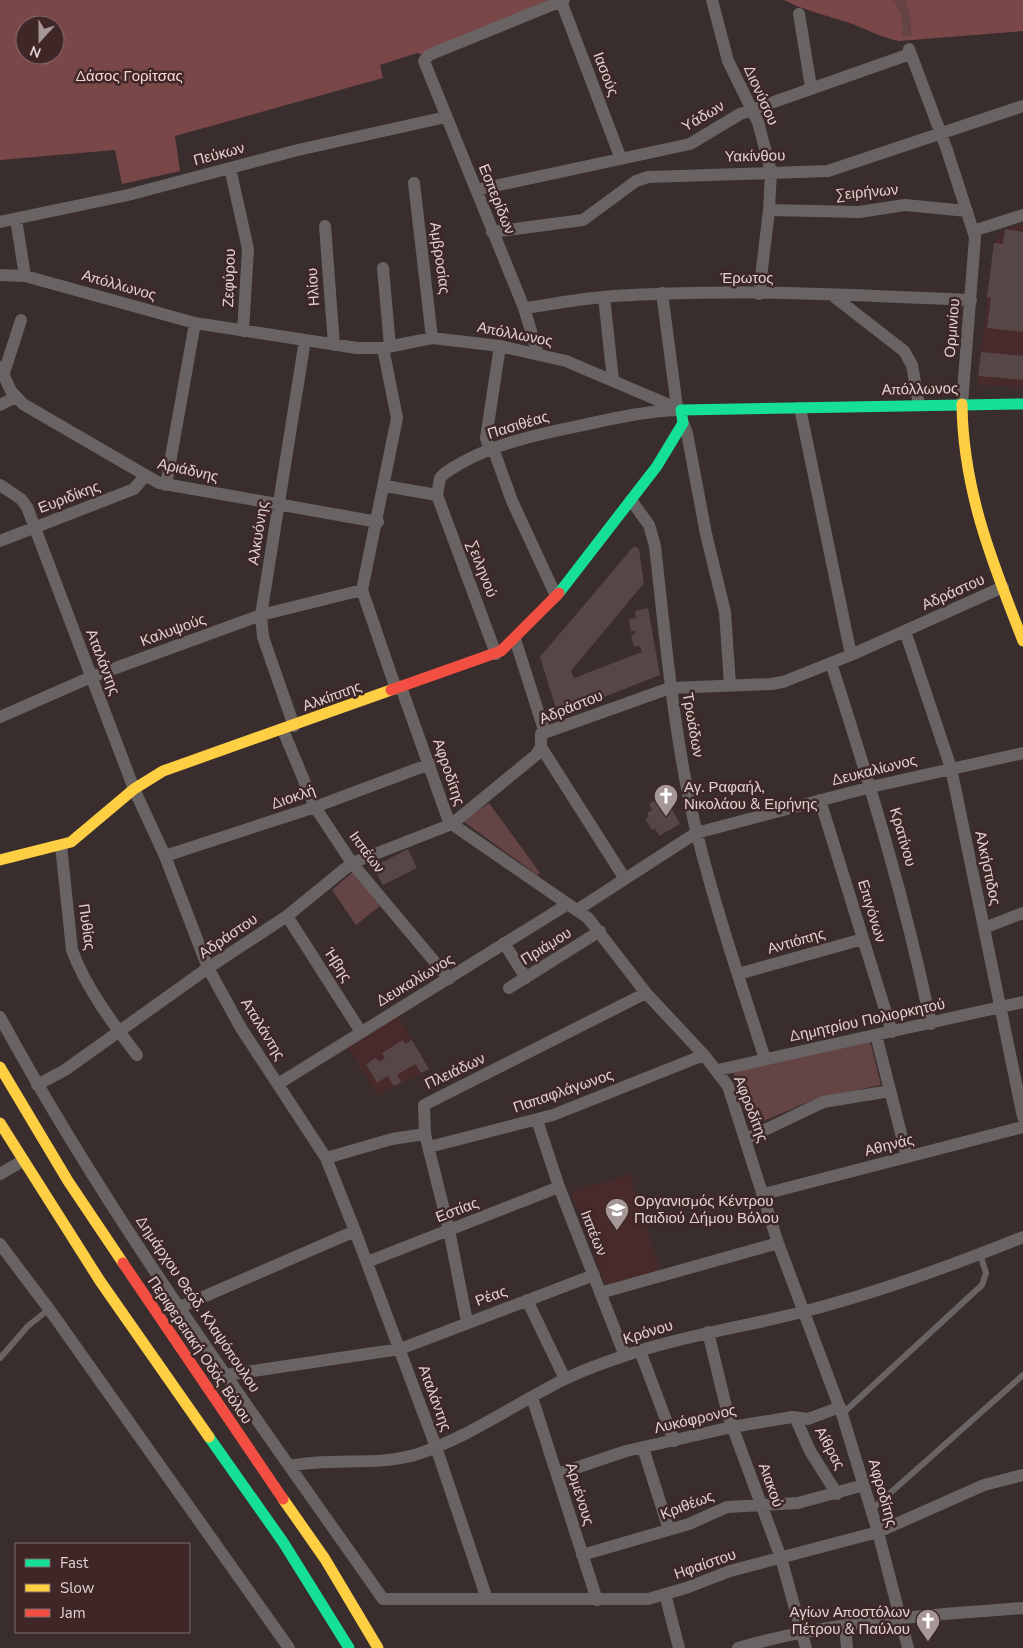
<svg xmlns="http://www.w3.org/2000/svg" width="1023" height="1648" font-family="'Nunito Sans',sans-serif">
<style>
.built{fill:#482a2b}
.green{fill:#654445}
.forest{fill:#7a4749;fill-rule:evenodd}
.building{fill:#564647}
.lines{fill:none;stroke-linecap:round;stroke-linejoin:round}
.lane{stroke:#696363;stroke-width:6}
.street{stroke:#696363;stroke-width:12}
.fast{stroke:#16e098;stroke-width:11}
.slow{stroke:#ffcf43;stroke-width:11}
.jam{stroke:#f24e42;stroke-width:11}
.labels{text-anchor:middle;stroke-width:5;stroke-linejoin:round;paint-order:stroke}
.street-label{font-size:15px;fill:#e1d0d0;stroke:#3f2727}
.park-label{font-size:15px;fill:#fcd5d5;stroke:#3f2727}
.poi-label{font-size:15px;fill:#e1d0d0;stroke:#3f2727;text-anchor:start}
</style>
<rect width="100%" height="100%" fill="#392d2d"/>
<path class="built" d="M1023,224V388L977,384L994,243L1005,229Z
M397,1015L430,1070L378,1095L347,1047Z
M630,1174L660,1270L606,1285L571,1192Z"/>
<path class="green" d="M892,0H905L910,16L911,36H901C903,23 903,8 892,0Z
M489,803L540,873L537,875L463,821Z
M354,871L380,906L356,925L332,890Z
M870,1041L881,1085L815,1099L752,1126L733,1072Z"/>
<path class="forest" d="M0,0H548L423,55L417,53L380,65L383,78L175,136L180,171L122,184L115,150L0,160ZM25,25H55V55H25Z
M784,0H892C903,8 903,23 902,36H911L910,16L905,0H1023V31L899,41C883,38 870,31 855,25C831,16 807,12 784,0Z"/>
<path class="building" d="M1005,229L1023,232V332L987,328L991,298L987,297L994,243L1003,244Z
M981,352L1023,356V380L978,376Z
M634,546L639,549L644,583L571,671L574,678L642,652L640,646L634,647L631,636L635,634L634,631H631L629,619L636,618L635,611L648,608L660,675L558,715L540,657Z
M664,795L680,824L659,836L655,828L652,830L645,819L649,817L647,813L652,810L649,804Z
M408,849L417,868L383,885L373,867Z
M403,1040L405,1044L412,1040L429,1069L421,1073L415,1064L397,1075L401,1082L394,1086L388,1076L377,1083L366,1064L376,1058L379,1062L385,1058L382,1053Z"/>
<g class="lines">
<path class="lane" d="M0,1358L28,1326L49,1309
M842,1414L982,1285L986,1273L980,1254
M871,1510L1023,1375"/>
<path class="street" d="M712,0L728,61L758,122L771,172L769,210L759,294
M561,1L621,159
M799,14L811,87
M909,49L947,150L975,237L962,404
M230,168L248,249L243,331
M414,183L432,338
M476,190L690,144L740,114L910,54
M769,210L859,212L905,205L967,211
M16,219L25,276
M0,222L128,195L298,150L446,117
M325,226L334,345
M973,231L1023,215
M492,232L583,220L636,181L648,177L828,171L1023,106
M383,268L390,346
M0,275L25,276L195,323L357,348H383L432,338L500,346L566,361L681,410
M662,293L677,407
M832,295L904,351L912,365L919,405
M604,297L613,380
M524,308C554,304 584,298 614,296C733,288 853,295 971,300
M383,348L397,418L362,590L396,689
M538,354L524,308L424,61L429,55L564,0
M0,367L11,391L23,404L159,483L378,522
M4,373L21,320
M0,405L16,397
M800,408L851,655
M683,423L687,433L706,534L725,612L730,685
M493,448L512,501L556,596
M490,450L486,438L500,346
M0,485L21,499L27,507L134,789L165,856L208,968L241,1028L326,1158L355,1231L436,1447L487,1599
M166,485L195,323
M385,486L437,495L440,478L445,473C487,444 539,434 588,424C619,417 648,411 679,410
M437,495L496,654
M631,500L649,525L655,546C666,643 674,740 697,834C716,910 741,984 765,1059
M0,541L134,489L145,476
M905,631L951,768L1023,1117
M515,639L545,733
M831,663C870,784 905,899 931,1024
M401,687L449,822L588,918L646,993L704,1055L728,1086L778,1243L842,1414L878,1532L908,1648
M0,717L91,677L261,615L362,590
M294,726L263,637L261,615L305,340
M283,730L315,807L352,863L449,979
M541,747L625,879
M820,800L892,1032
M61,846L72,950C86,988 113,1024 137,1055
M165,856L315,807L430,764
M577,910L696,833L871,787L1023,753
M287,916L361,1032
M984,928L1023,913
M504,943L526,978
M738,974L863,939
M509,988L600,931
M0,1017C111,1222 250,1409 383,1599H648L686,1588L730,1571L878,1532L984,1485L1023,1475
M876,1035L907,1157
M718,1070L1023,1002
M278,1084L568,904
M37,1085L65,1070L208,968L287,916L352,863L452,824L536,755L541,747V734L670,688L771,684L783,682L851,655L1003,587
M537,1120L559,1187L625,1356
M746,1139L823,1102L890,1091
M429,1147L553,1115L704,1055
M326,1158L392,1139L425,1134
M0,1174L22,1161
M764,1194L1023,1127
M0,1244L49,1309L289,1648
M367,1262L559,1187
M600,1293L778,1243
M527,1300L565,1379
M180,1307L355,1231
M467,1322L449,1230L425,1134L424,1105L646,993
M708,1332L728,1415L781,1558L806,1648
M640,1351L674,1441
M226,1375L400,1349L594,1275
M532,1397L597,1600
M795,1417L810,1451L837,1494
M643,1448L669,1530
M290,1466C332,1457 376,1467 418,1454C469,1437 515,1404 563,1380C587,1368 614,1359 639,1351C693,1334 748,1326 802,1312C877,1293 951,1266 1023,1237
M558,1474L626,1451L732,1427L792,1417L808,1419L840,1407
M582,1555L689,1524L727,1507L798,1503L864,1485
M665,1594L679,1648
M845,1626L847,1648
M738,1648C830,1621 927,1615 1023,1608"/>
<path class="fast" d="M559,593L657,466L683,423L681,410L1023,404
M209,1437L283,1542L349,1648"/>
<path class="slow" d="M962,404C963,490 992,562 1023,641
M0,860L71,842L134,789L163,771L391,690
M0,1067L68,1181L123,1263
M0,1123L100,1281L209,1437
M283,1499L325,1559L378,1648"/>
<path class="jam" d="M391,690L501,651L559,593
M123,1263L283,1499"/>
</g>
<defs>
<symbol id="church-pin" viewBox="-11 -11 22 30"><path d="M0 17L-7.5 6A9.5 9.5 0 1 1 7.5 6Z" fill="#a69797" stroke="#3f2727"/><path d="M-1.2-6h2.4v3.5h3.3v2.4h-3.3V6h-2.4V-.1h-3.3v-2.4h3.3Z" fill="#fff"/></symbol>
<symbol id="school-pin" viewBox="-11 -11 22 30"><path d="M0 17L-7.5 6A9.5 9.5 0 1 1 7.5 6Z" fill="#a69797" stroke="#3f2727"/><path d="M0-5L7-2L0 1L-7-2ZM-4 1L0 2.5L4 1V4Q0 6-4 4Z" fill="#fff"/></symbol>
</defs>
<g fill-rule="evenodd">
<use href="#church-pin" x="652" y="782" width="28" height="38"/>
<use href="#school-pin" x="603" y="1196" width="28" height="38"/>
<use href="#church-pin" x="914" y="1607" width="28" height="38"/>
</g>
<g class="labels">
<g class="street-label">
<text transform="translate(606 74) rotate(69)" y="5">Ιασούς</text>
<text transform="translate(761 95) rotate(66)" y="5">Διονύσου</text>
<text transform="translate(703 116) rotate(-30)" y="5">Υάδων</text>
<text transform="translate(219 154) rotate(-15)" y="5">Πεύκων</text>
<text transform="translate(755 156) rotate(-1)" y="5">Υακίνθου</text>
<text transform="translate(867 192) rotate(-5)" y="5">Σειρήνων</text>
<text transform="translate(497 199) rotate(68)" y="5">Εσπερίδων</text>
<text transform="translate(440 258) rotate(82)" y="5">Αμβροσίας</text>
<text transform="translate(229 278) rotate(-88)" y="5">Ζεφύρου</text>
<text x="747" y="283">Έρωτος</text>
<text transform="translate(119 285) rotate(16)" y="5">Απόλλωνος</text>
<text transform="translate(313 287) rotate(-94)" y="5">Ηλίου</text>
<text transform="translate(952 328) rotate(-85)" y="5">Ορμινίου</text>
<text transform="translate(515 334) rotate(11)" y="5">Απόλλωνος</text>
<text transform="translate(920 389) rotate(-1)" y="5">Απόλλωνος</text>
<text transform="translate(518 425) rotate(-17)" y="5">Πασιθέας</text>
<text transform="translate(188 470) rotate(13)" y="5">Αριάδνης</text>
<text transform="translate(69 497) rotate(-21)" y="5">Ευριδίκης</text>
<text transform="translate(258 533) rotate(-81)" y="5">Αλκυόνης</text>
<text transform="translate(482 569) rotate(69)" y="5">Σειληνού</text>
<text transform="translate(953 592) rotate(-24)" y="5">Αδράστου</text>
<text transform="translate(173 630) rotate(-20)" y="5">Καλυψούς</text>
<text transform="translate(103 662) rotate(69)" y="5">Αταλάντης</text>
<text transform="translate(332 696) rotate(-20)" y="5">Αλκίππης</text>
<text transform="translate(571 707) rotate(-22)" y="5">Αδράστου</text>
<text transform="translate(693 725) rotate(80)" y="5">Τρωάδων</text>
<text transform="translate(874 770) rotate(-14)" y="5">Δευκαλίωνος</text>
<text transform="translate(449 772) rotate(71)" y="5">Αφροδίτης</text>
<text transform="translate(293 797) rotate(-19)" y="5">Διοκλή</text>
<text transform="translate(903 837) rotate(74)" y="5">Κρατίνου</text>
<text transform="translate(367 852) rotate(53)" y="5">Ιππέων</text>
<text transform="translate(988 868) rotate(78)" y="5">Αλκήστιδος</text>
<text transform="translate(872 911) rotate(73)" y="5">Επιγόνων</text>
<text transform="translate(87 927) rotate(82)" y="5">Πυθίας</text>
<text transform="translate(228 936) rotate(-34)" y="5">Αδράστου</text>
<text transform="translate(796 941) rotate(-16)" y="5">Αντιόπης</text>
<text transform="translate(546 946) rotate(-32)" y="5">Πριάμου</text>
<text transform="translate(338 965) rotate(57)" y="5">Ήβης</text>
<text transform="translate(415 980) rotate(-31)" y="5">Δευκαλίωνος</text>
<text transform="translate(867 1020) rotate(-12)" y="5">Δημητρίου Πολιορκητού</text>
<text transform="translate(263 1029) rotate(58)" y="5">Αταλάντης</text>
<text transform="translate(455 1071) rotate(-25)" y="5">Πλειάδων</text>
<text transform="translate(563 1091) rotate(-19)" y="5">Παπαφλάγωνος</text>
<text transform="translate(751 1109) rotate(69)" y="5">Αφροδίτης</text>
<text transform="translate(889 1145) rotate(-14)" y="5">Αθηνάς</text>
<text transform="translate(457 1210) rotate(-21)" y="5">Εστίας</text>
<text transform="translate(594 1233) rotate(68)" y="5">Ιππέων</text>
<text transform="translate(491 1296) rotate(-20)" y="5">Ρέας</text>
<text transform="translate(198 1304) rotate(56)" y="5">Δημάρχου Θεόδ. Κλαψόπουλου</text>
<text transform="translate(648 1332) rotate(-17)" y="5">Κρόνου</text>
<text transform="translate(200 1350) rotate(56)" y="5">Περιφερειακή Οδός Βόλου</text>
<text transform="translate(435 1398) rotate(70)" y="5">Αταλάντης</text>
<text transform="translate(695 1419) rotate(-13)" y="5">Λυκόφρoνος</text>
<text transform="translate(830 1448) rotate(61)" y="5">Αίθρας</text>
<text transform="translate(771 1485) rotate(70)" y="5">Αιακού</text>
<text transform="translate(883 1493) rotate(74)" y="5">Αφροδίτης</text>
<text transform="translate(580 1494) rotate(73)" y="5">Αρμένους</text>
<text transform="translate(687 1505) rotate(-21)" y="5">Κριθέως</text>
<text transform="translate(705 1564) rotate(-19)" y="5">Ηφαίστου</text>
</g>
<g class="park-label">
<text x="129" y="81">Δάσος Γορίτσας</text>
</g>
<g class="poi-label">
<text x="684" y="792">Αγ. Ραφαήλ,<tspan x="684" dy="17">Νικολάου &amp; Ειρήνης</tspan></text>
<text x="634" y="1206">Οργανισμός Κέντρου<tspan x="634" dy="17">Παιδιού Δήμου Βόλου</tspan></text>
<text x="910" y="1617" text-anchor="end">Αγίων Αποστόλων<tspan x="910" dy="17">Πέτρου &amp; Παύλου</tspan></text>
</g>
</g>
<rect x="15" y="1543" width="175" height="90" fill="#3f2727" stroke="#806b6b"/>
<rect x="25" y="1559" width="25" height="8" fill="#16e098" stroke="#806b6b"/>
<text x="60" y="1568" font-size="15" fill="#e1d0d0">Fast</text>
<rect x="25" y="1584" width="25" height="8" fill="#ffcf43" stroke="#806b6b"/>
<text x="60" y="1593" font-size="15" fill="#e1d0d0">Slow</text>
<rect x="25" y="1609" width="25" height="8" fill="#f24e42" stroke="#806b6b"/>
<text x="60" y="1618" font-size="15" fill="#e1d0d0">Jam</text>
<g transform="translate(40 40) rotate(201)"><circle r="24" fill="#3f2727" stroke="#806b6b"/>
<path d="M0-4L9 19L0 12L-9 19Z" fill="#a69797"/>
<text y="-8" font-size="14" font-weight="bold" text-anchor="middle" fill="#e1d0d0">N</text>
</g>
</svg>
